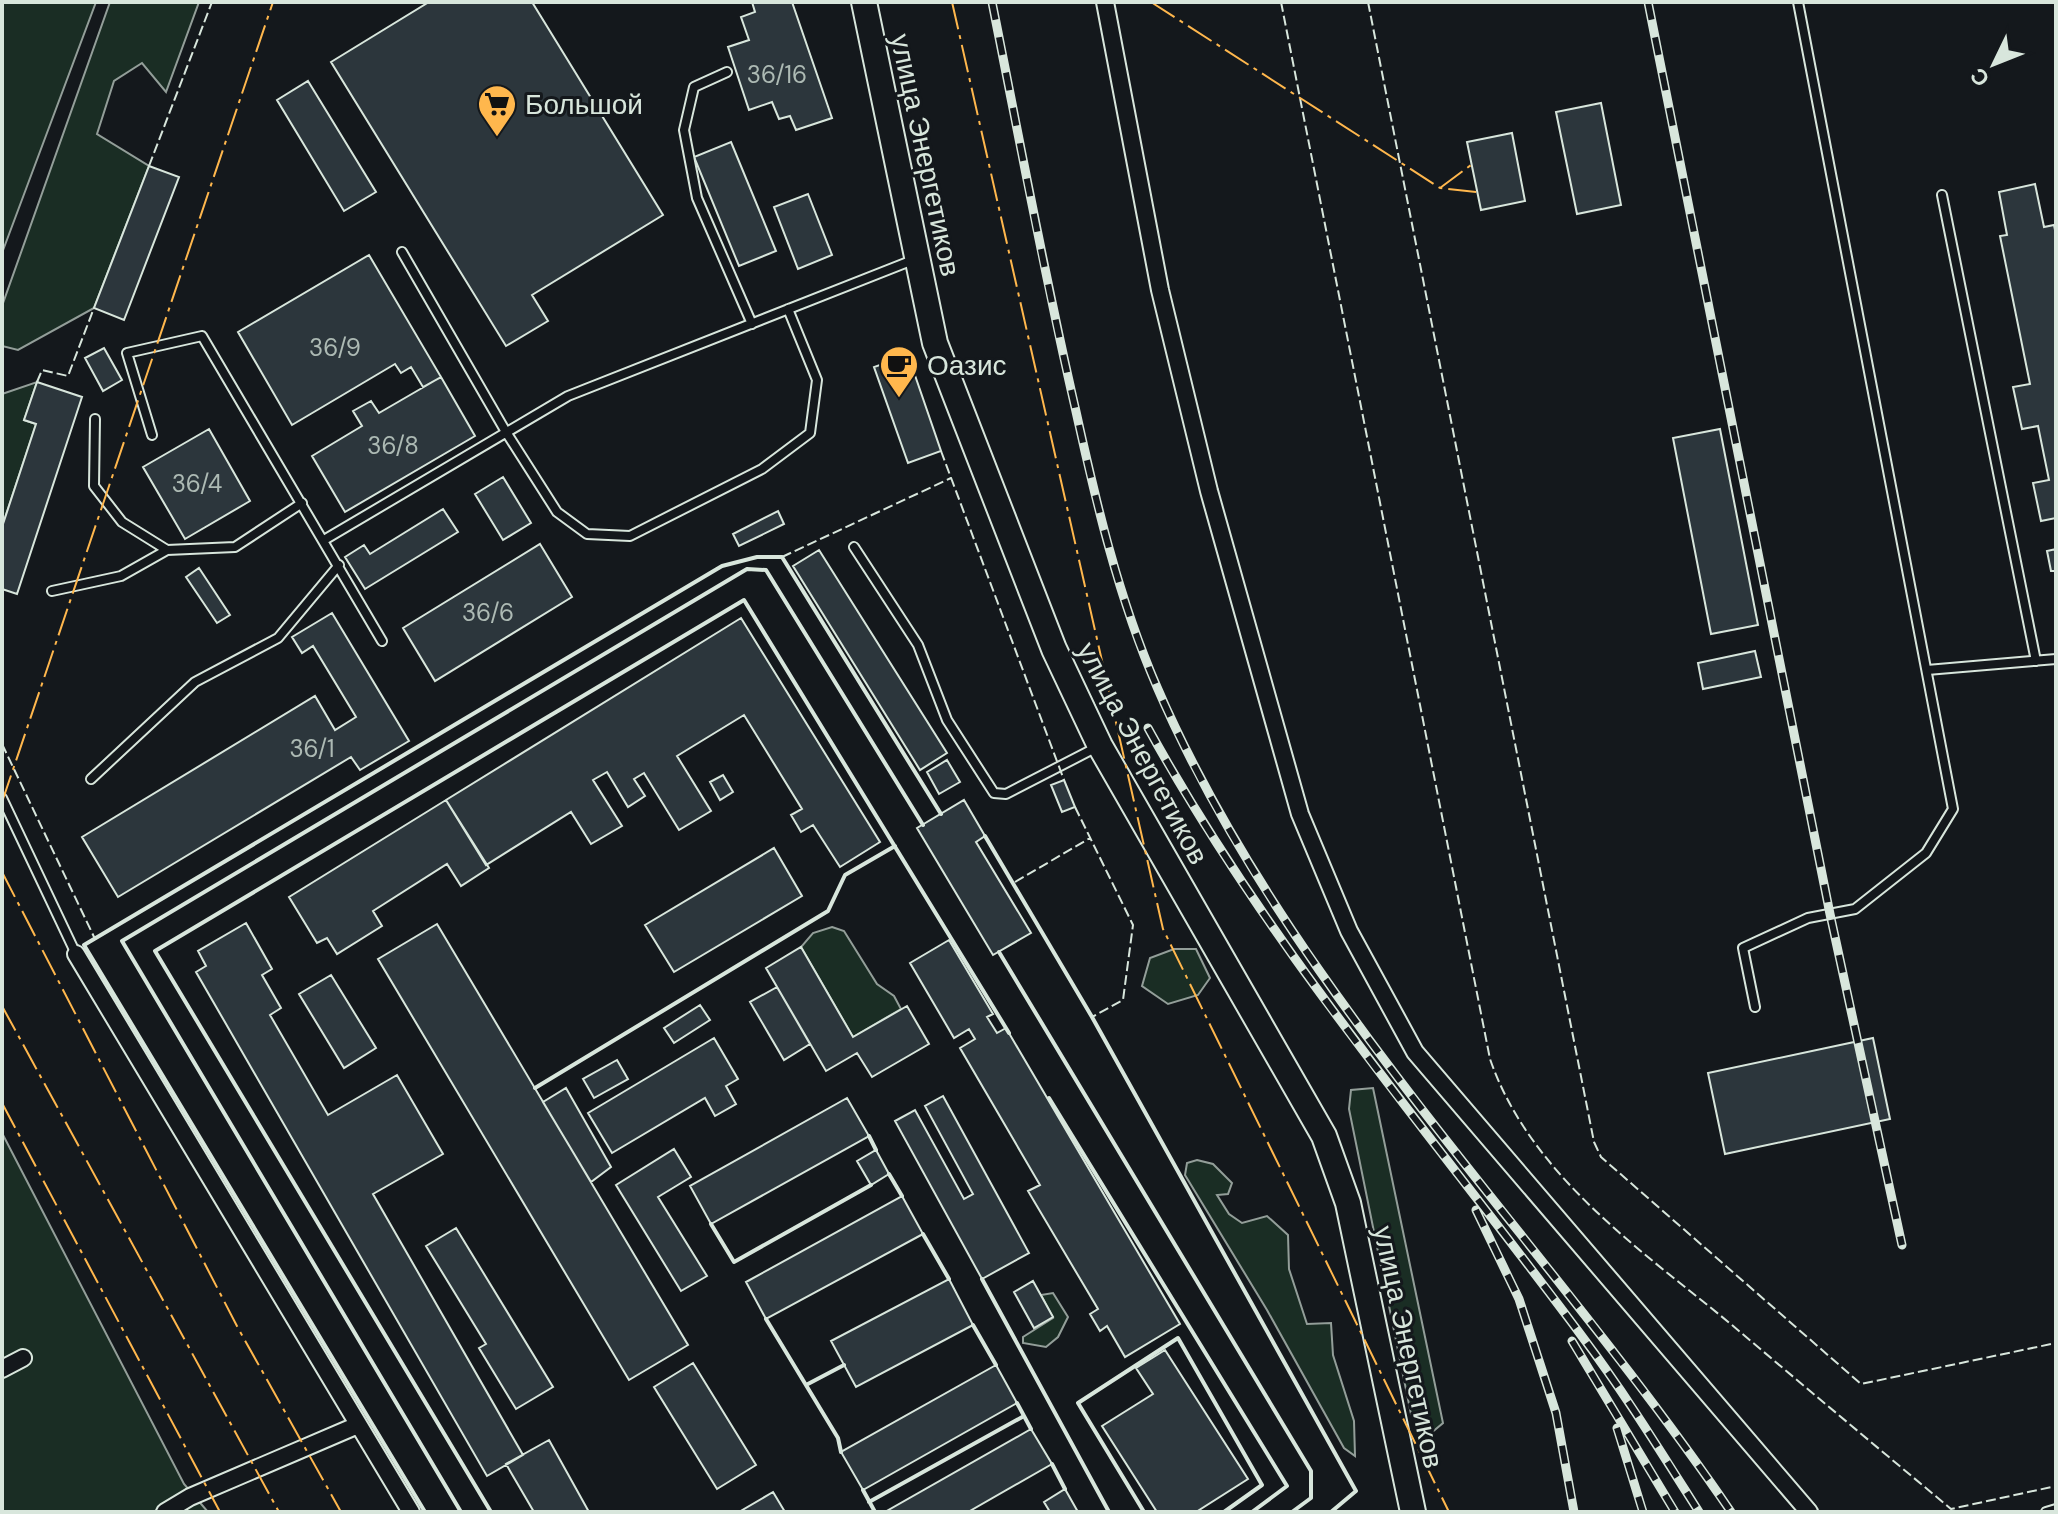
<svg xmlns="http://www.w3.org/2000/svg" width="2058" height="1514" font-family="'DM Sans',sans-serif">
<style>
.green{fill:#1a2d24;stroke:#939e99;stroke-width:2}
.building{fill:#2c363c;stroke:#d8e6dc;stroke-width:2}
.lines{fill:none;stroke-linecap:round;stroke-linejoin:round}
.lane-casing{stroke:#d8e6dc;stroke-width:12}
.street-casing{stroke:#d8e6dc;stroke-width:20}
.secondary-casing{stroke:#d8e6dc;stroke-width:28}
.lane{stroke:#14181c;stroke-width:8}
.street{stroke:#14181c;stroke-width:16}
.secondary{stroke:#14181c;stroke-width:24}
.rail-casing{stroke:#d8e6dc;stroke-width:9}
.rail{stroke:#14181c;stroke-width:6;stroke-dasharray:18;stroke-linecap:butt}
.fence{stroke:#d8e6dc;stroke-width:2;stroke-dasharray:10 4;stroke-linecap:butt}
.wall{stroke:#d8e6dc;stroke-width:4}
.power{stroke:#ffb74d;stroke-width:2;stroke-dasharray:28 6 4 6;stroke-linecap:butt}
.labels{text-anchor:middle;stroke-width:6;stroke-linejoin:round;paint-order:stroke}
.number-label{font-size:24px;fill:#adbab4}
.poi-label{font-size:28px;fill:#d8e6dc;stroke:#14181c;text-anchor:start}
.street-label{font-size:28px;fill:#d8e6dc;stroke:#14181c}
</style>
<rect width="100%" height="100%" fill="#14181c"/>
<path class="green" d="M2,2H96L2,253Z
M110,2H199L166,92L142,63L114,81L97,134L149,166L94,308L18,350L2,346V306Z
M37,382L24,420L36,424L2,527V394Z
M832,927L844,931L877,984L894,996L901,1009L853,1037L801,947L813,933Z
M1174,949H1196L1210,978L1198,995L1168,1004L1142,986L1150,958Z
M1373,1088L1443,1423L1430,1434L1411,1414L1349,1109L1351,1090Z
M2,1133L184,1484L208,1512H2Z
M1197,1160L1213,1164L1232,1183L1228,1194L1217,1195L1229,1214L1242,1223L1267,1216L1288,1235L1289,1269L1307,1324L1331,1323L1333,1355L1354,1421L1355,1456L1344,1448L1267,1310L1185,1175L1187,1163Z
M1053,1293L1068,1317L1058,1337L1046,1347L1023,1343V1337L1053,1318L1041,1295Z"/>
<path class="building" d="M429,2H532L663,215L532,295L548,321L506,346L331,62Z
M752,2H792L832,118L796,130L790,116L779,119L772,102L749,110L728,47L749,40L741,17L755,12Z
M308,81L376,192L344,211L277,100Z
M1601,103L1621,205L1577,214L1556,112Z
M1512,133L1525,201L1481,210L1467,142Z
M731,142L776,251L739,266L694,157Z
M149,166L179,177L124,320L94,308Z
M2035,184L2044,227L2054,225L2056,235V518L2041,521L2033,483L2049,480L2038,426L2022,429L2013,387L2030,384L2000,236L2007,235L1999,192Z
M808,194L832,255L798,269L774,207Z
M369,255L441,377L423,387L411,367L401,373L395,364L292,425L238,332Z
M104,348L122,380L103,391L85,358Z
M908,355L941,451L908,463L874,367Z
M441,377L475,436L345,512L312,456L362,426L353,411L371,401L379,413Z
M37,382L82,397L17,594L2,589V527L36,424L24,420Z
M209,429L250,501L185,539L143,467Z
M1720,429L1758,625L1711,634L1673,438Z
M503,477L531,523L503,540L475,494Z
M443,509L458,532L365,589L345,557L364,545L370,554Z
M778,511L784,524L739,546L733,534Z
M540,544L572,597L435,681L403,628Z
M2056,549V571H2051L2047,551Z
M819,550L947,753L920,770L793,566Z
M199,568L230,615L217,623L186,577Z
M332,613L409,741L360,770L351,757L118,897L82,837L315,696L335,730L356,717L313,646L302,653L292,637Z
M741,618L880,842L840,867L813,825L801,832L791,815L802,809L744,715L677,756L711,811L679,830L644,773L634,779L645,796L628,807L607,772L593,780L622,826L591,844L571,812L486,865L446,800Z
M1755,651L1761,677L1703,689L1698,663Z
M947,760L960,782L939,794L927,772Z
M723,775L733,792L720,800L710,782Z
M1064,780L1075,807L1062,812L1051,785Z
M446,800L489,868L461,886L447,864L373,911L382,926L337,954L327,938L317,943L289,897Z
M964,800L985,836L976,842L1031,933L993,955L917,828Z
M774,848L802,896L674,972L645,925Z
M246,923L272,969L262,975L281,1008L270,1015L328,1115L397,1075L443,1154L373,1194L523,1455L487,1476L196,972L206,966L198,951Z
M437,924L688,1345L629,1380L378,959Z
M949,940L993,1014L987,1017L997,1033L1006,1028L1180,1324L1125,1357L1107,1326L1100,1331L1090,1314L1098,1309L1028,1191L1040,1185L960,1048L975,1039L969,1029L954,1038L910,963Z
M801,947L853,1037L907,1006L929,1044L872,1077L857,1053L826,1071L766,968Z
M331,975L376,1048L344,1068L299,994Z
M777,987L810,1044L784,1060L750,1002Z
M700,1005L710,1020L674,1043L664,1028Z
M714,1038L738,1079L726,1086L736,1104L715,1116L705,1098L612,1153L588,1113Z
M1873,1038L1890,1119L1725,1154L1708,1073Z
M617,1060L628,1079L594,1098L583,1079Z
M566,1088L611,1167L591,1182L543,1102Z
M943,1096L1029,1253L982,1279L895,1121L915,1110L964,1199L973,1194L925,1106Z
M847,1098L869,1136L711,1224L690,1186Z
M674,1149L691,1177L658,1197L707,1276L681,1291L616,1185Z
M876,1150L889,1174L871,1185L857,1161Z
M902,1196L923,1234L766,1319L746,1282Z
M456,1228L553,1387L516,1409L479,1348L486,1344L426,1246Z
M949,1279L973,1325L856,1387L831,1341Z
M1033,1281L1053,1317L1034,1328L1014,1292Z
M1165,1350L1248,1479L1196,1512H1157L1102,1426L1153,1394L1136,1368Z
M693,1363L756,1465L717,1489L654,1387Z
M996,1365L1017,1403L863,1490L841,1452Z
M1031,1429L1052,1464L968,1512H885Z
M549,1440L589,1512H534L506,1464Z
M1065,1489L1078,1512H1050L1044,1502Z
M773,1492L785,1512H739Z"/>
<g class="lines">
<defs>
<path id="lane" d="M727,72L694,87L684,130L697,198L752,324
M1942,195L2036,661
M402,252L506,432L557,512L587,534L630,536L762,469L810,433L817,380L788,309
M95,419L94,486L122,522L167,550L235,547L302,503
M152,435L127,353L202,336L382,641
M324,540L568,396L913,260
M854,547L918,645L947,720L994,793L1006,794L1097,747
M52,591L121,576L167,550
M1927,670L2056,659
M91,779L195,682L278,638L339,565
M2,798L76,954
M1755,1007L1743,948L1808,918L1855,909L1926,853L1953,809L1798,2
M2046,1512L2056,1509"/>
<path id="street" d="M1105,2L1160,290L1209,491L1300,814L1349,931L1415,1052L1809,1512
M76,954L411,1512
M2,1369L23,1358
M165,1512L190,1497L358,1425"/>
<path id="secondary" d="M864,2L935,343L1054,649L1100,746L1324,1136L1348,1203L1413,1512"/>
</defs>
<use href="#lane" class="lane-casing"/>
<use href="#street" class="street-casing"/>
<use href="#secondary" class="secondary-casing"/>
<use href="#lane" class="lane"/>
<use href="#street" class="street"/>
<use href="#secondary" class="secondary"/>
<defs>
<path id="rail" d="M992,2C1019,137 1044,273 1075,407C1096,502 1118,597 1157,687C1288,991 1546,1240 1731,1512
M1648,2L1830,914L1902,1245
M1148,728C1271,951 1431,1133 1581,1335C1624,1392 1661,1452 1699,1512
M1476,1210L1519,1299L1556,1413L1574,1512
M1572,1341L1675,1512
M1617,1428L1643,1512"/>
</defs>
<use href="#rail" class="rail-casing"/>
<use href="#rail" class="rail"/>
<path class="fence" d="M1281,2L1490,1059C1530,1175 1641,1250 1732,1325C1805,1387 1878,1448 1951,1509L2056,1486
M1368,2L1594,1142L1601,1157L1861,1384L2056,1343
M149,166L212,2
M37,382L42,370L68,376L94,308
M941,451L1064,780
M782,557L951,478
M2,744L95,939
M1075,807L1133,925L1123,1000L1092,1017
M1015,882L1090,838"/>
<path class="wall" d="M985,836L1092,1017L1356,1491L1331,1512
M999,952L1311,1471V1498L1292,1512
M535,1088L828,911L845,875L895,846
M1049,1098L1287,1486L1252,1512
M869,1136L876,1150
M889,1174L902,1196
M711,1224L734,1262L871,1185
M923,1234L949,1279
M982,1279L1109,1512
M766,1319L838,1438L841,1452
M973,1325L996,1365
M806,1385L844,1365
M1017,1403L1031,1429
M1052,1464L1065,1489
M863,1490L875,1512
M869,1502L1024,1416
M425,1512L84,945L722,566L757,557H782L941,814
M461,1512L122,941L747,569L766,570L923,825
M491,1512L155,951L744,600L1009,1033
M1144,1512L1078,1403L1178,1338L1262,1485L1224,1512"/>
<path class="power" d="M952,2L1163,929L1449,1512
M1151,2L1440,188L1477,192
M1440,188L1471,165
M2,802L273,2
M2,872L238,1328L341,1512
M2,1006L279,1512
M2,1103L220,1512"/>
</g>
<defs>
<symbol id="supermarket-pin" viewBox="-11 -11 22 30"><path d="M0 17L-7.5 6A9.5 9.5 0 1 1 7.5 6Z" fill="#ffb74d" stroke="#14181c"/><path d="M-6-5.5h2.5l.6 2H6L4.5 2H-2.5L-4.4-4H-6ZM-1.5 3.2a1.3 1.3 0 1 0 .1 0ZM3 3.2a1.3 1.3 0 1 0 .1 0Z" fill="#111"/></symbol>
<symbol id="cafe-pin" viewBox="-11 -11 22 30"><path d="M0 17L-7.5 6A9.5 9.5 0 1 1 7.5 6Z" fill="#ffb74d" stroke="#14181c"/><path d="M-5.5-4.5H6V0H3Q3 3.5 0 3.5H-2.5Q-5.5 3.5-5.5 0ZM3-3.2v2h1.7v-2ZM-6 4.5H4V6H-6Z" fill="#111"/></symbol>
</defs>
<g fill-rule="evenodd">
<use href="#supermarket-pin" x="475" y="82" width="44" height="60"/>
<use href="#cafe-pin" x="877" y="343" width="44" height="60"/>
</g>
<g class="labels">
<g class="number-label">
<text x="777" y="83">36/16</text>
<text x="335" y="356">36/9</text>
<text x="393" y="454">36/8</text>
<text x="197" y="492">36/4</text>
<text x="488" y="621">36/6</text>
<text x="312" y="757">36/1</text>
</g>
<g class="poi-label">
<text x="525" y="114">Большой</text>
<text x="927" y="375">Оазис</text>
</g>
<g class="street-label">
<text transform="translate(926 155) rotate(78)" y="10">улица Энергетиков</text>
<text transform="translate(1143 753) rotate(62)" y="10">улица Энергетиков</text>
<text transform="translate(1409 1347) rotate(78)" y="10">улица Энергетиков</text>
</g>
</g>
<rect width="2058" height="1514" fill="none" stroke="#d8e6dc" stroke-width="8"/>
<g transform="translate(1994 64) rotate(227)" stroke="#14181c" stroke-width="6" paint-order="stroke">
<path d="M0-6L14 30L0 20L-14 30Z" fill="#d8e6dc"/>
<text y="-12" font-size="22" font-weight="bold" text-anchor="middle" fill="#d8e6dc">С</text>
</g>
</svg>
